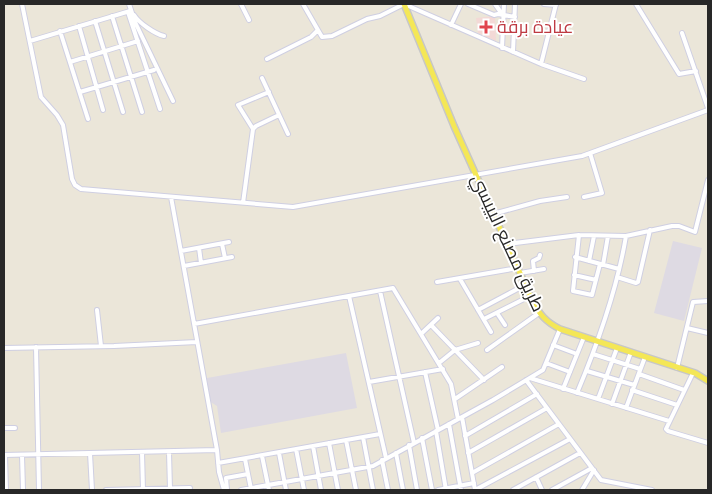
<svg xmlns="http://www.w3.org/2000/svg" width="712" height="494" font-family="Roboto,Cairo,sans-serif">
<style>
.industrial{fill:#dedae3}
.medical{fill:#f3d9d6}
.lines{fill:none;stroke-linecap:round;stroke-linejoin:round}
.minor-casing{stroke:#cfcfe2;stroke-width:6}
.major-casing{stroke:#c7c7c7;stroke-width:8}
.minor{stroke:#fff;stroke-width:4}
.major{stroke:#f4e756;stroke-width:5}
.health-dot{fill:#e0444e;stroke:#fff;stroke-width:2}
.labels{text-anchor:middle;stroke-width:4;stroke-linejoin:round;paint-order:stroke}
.health-label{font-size:18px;fill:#be3a42;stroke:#fff;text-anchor:start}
.street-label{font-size:18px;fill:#282828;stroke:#fff}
</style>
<rect width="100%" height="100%" fill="#ebe6d9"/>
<path class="industrial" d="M673,241L702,248L684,321L654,313Z
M346,353L357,408L221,433L217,406L209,401L207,378Z"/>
<path class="medical" d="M495,16L496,41L478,33L476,18Z"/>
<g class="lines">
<defs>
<path id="minor" d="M22,4L41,97L57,115L63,125L72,179L75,185L81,189L293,207L582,156L708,110
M129,4L135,22L173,101
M241,4L249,20
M303,4L322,37L332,36L367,19L380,16L404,4L541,64L584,79
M468,4L494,15L498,14L515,17
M495,4L502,14
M544,4L556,5
M636,4L679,74L696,71
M128,12L160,109
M134,15C139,23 155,34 164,36
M112,16L142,112
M95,21L123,112
M451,25L461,4
M79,26L103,110
M60,31L88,119
M682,33L708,108
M30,41L130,11
M502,48L504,4
M513,52L515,4
M267,59L311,37L317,31
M70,62L138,41
M541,64L556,4
M262,78L288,134
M80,92L154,70
M253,129L238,105L269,92
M171,197L217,450L219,472L224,490
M584,197L602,193L590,153
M243,203L253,129L256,126L279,115
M493,214L540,201L567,197
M579,235L573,291L592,295L600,264
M222,244L225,258
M507,244L579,235L626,236L672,226H679L695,232L708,180
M199,248L201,263
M181,251L229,242
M575,257L619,269
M589,261L594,236
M603,265L608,236
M184,266L232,257
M534,271L533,261L539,258L540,255
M520,273L544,269
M574,275L596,280
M617,277L636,283L638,282L650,230
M460,279L491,332
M437,282L518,268
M380,291L414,443
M349,296L386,458
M97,310L101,346
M478,310L525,285
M497,313L505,325
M484,319L530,296
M194,324L393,288L451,384L458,419
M431,325L484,380
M687,328L708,333
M421,334L438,318
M553,345L577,354
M36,347L39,490
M4,348L114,346L197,342
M487,350L539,313
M593,354L640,369
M439,363L455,350L478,343
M546,363L570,372
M677,368L693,302L708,301
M587,371L634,385
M425,372L438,430
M693,373L666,429L668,431L708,443
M639,374L684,390
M530,378L669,421
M526,380L601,480L652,490
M369,382L443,369
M563,389L584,337
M632,390L677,405
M577,393C598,343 617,290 626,236
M455,399L502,367
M598,399L617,348
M612,404L631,352
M626,408L645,357
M462,417L475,490
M449,424L461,490
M4,428H15
M436,431L446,490
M465,436L537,394
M363,437L373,490
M422,438L432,490
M346,440L356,490
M329,443L338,490
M409,445L417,490
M313,446L321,490
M296,449L304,490
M142,452L143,490
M169,452L170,489
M90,453L92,490
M279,453L286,490
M396,453L403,490
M468,453L547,408
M4,455L217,450
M5,455L6,490
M22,455L23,490
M262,456L269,490
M245,459L251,489
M382,460L388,490
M218,463L380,434
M472,473L559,424
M536,477L542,490
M106,490L190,488
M227,490L226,478L248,474
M241,490L373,466L493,400L543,370L560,329
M438,490L474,483
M475,490L570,439
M513,490L580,453
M552,490L592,468
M582,490L594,470"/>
<path id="major" d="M404,4L454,126L532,300C539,314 546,322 560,329L695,373L708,381"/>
</defs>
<use href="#minor" class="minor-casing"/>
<use href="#major" class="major-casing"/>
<use href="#minor" class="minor"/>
<use href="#major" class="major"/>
</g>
<path class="health-dot" d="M483.5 19.5h5v5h5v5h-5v5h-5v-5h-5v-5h5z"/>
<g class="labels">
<g class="health-label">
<text x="497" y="33">عيادة برقة</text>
</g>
<g class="street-label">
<text transform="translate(508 243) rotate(65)" y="6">طريق مصنع البيبسي</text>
</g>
</g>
<rect width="712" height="494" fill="none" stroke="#282828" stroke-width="10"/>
</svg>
